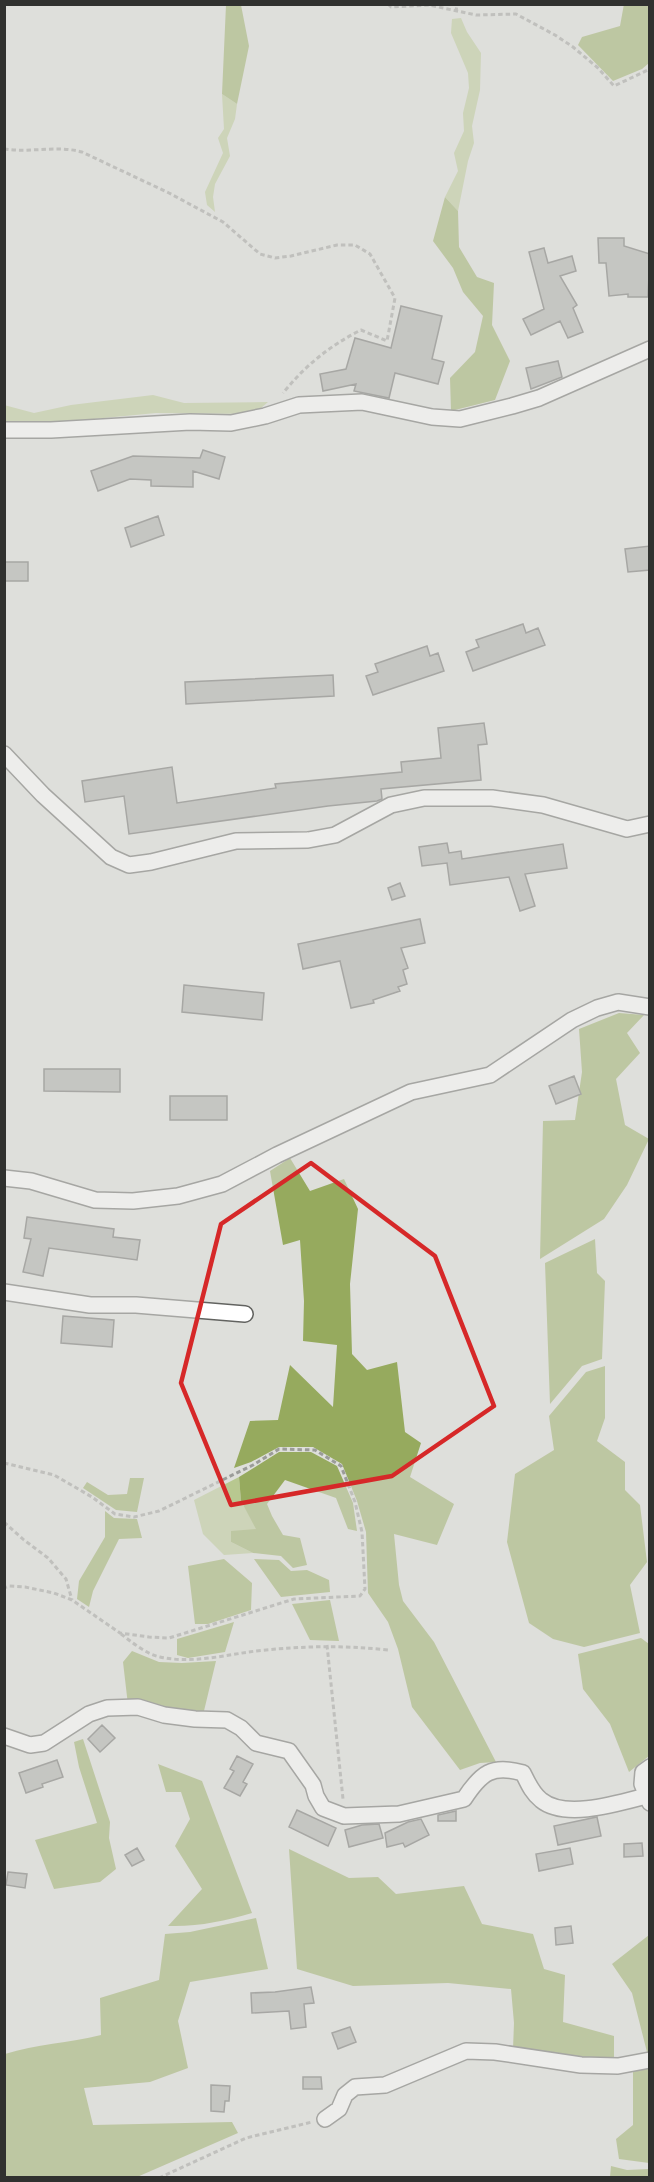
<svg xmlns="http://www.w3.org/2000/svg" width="654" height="2182" font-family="Commissioner,sans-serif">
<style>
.green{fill:#b8c890}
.forest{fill:#96aa5e}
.building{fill:#a7a8a4;stroke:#646562;stroke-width:1.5}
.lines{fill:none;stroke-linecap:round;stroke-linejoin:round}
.minor-casing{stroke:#626360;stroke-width:18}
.path{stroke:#9b9c99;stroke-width:3;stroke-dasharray:4.5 3;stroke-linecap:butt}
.minor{stroke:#fff;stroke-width:15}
.marked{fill:none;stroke:#d62828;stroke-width:4.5;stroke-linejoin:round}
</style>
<rect width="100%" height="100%" fill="#dedfdb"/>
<path class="green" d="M461,18L467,32L481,53L480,90L472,126L474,143L468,161L458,211L445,197L458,171L454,153L464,131L463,113L469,88L468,73L451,33L452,19Z
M222,94L237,104L235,119L227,138L230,156L215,184L213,197L215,212L207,205L205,192L223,153L218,138L224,129Z
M153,395L184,403L268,402L254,414L156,413L20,426L5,424L4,405L34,413L71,405Z
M239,1477L241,1501L257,1529L231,1542L253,1553L224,1555L203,1534L194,1500Z"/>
<path class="forest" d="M624,4L649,5V63L642,69L613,81L578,45L582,37L620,26Z
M226,5H241L249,46L237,104L222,94Z
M445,197L458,211L459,247L477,277L494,283L492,325L510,361L495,400L451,411L450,378L475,352L483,316L463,292L453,268L433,241Z
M619,1013L644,1015L627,1033L640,1053L616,1079L625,1125L649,1139L627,1185L604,1219L540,1259L543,1121L575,1120L582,1072L579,1029Z
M290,1158L310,1191L344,1179L358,1209L350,1284L352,1354L367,1370L397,1362L405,1432L421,1443L410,1477L454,1504L437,1545L394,1534L399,1585L403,1601L434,1642L496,1762L480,1763L460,1770L412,1707L398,1649L388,1622L368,1593L366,1532L357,1501L342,1464L313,1447H279L251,1462L234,1468L250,1421L278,1420L290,1365L333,1407L337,1345L303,1341L304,1301L300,1240L283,1245L270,1171Z
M595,1239L597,1273L605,1281L602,1359L582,1366L550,1404L545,1263Z
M605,1366V1418L597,1441L625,1462V1490L640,1505L647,1562L630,1585L640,1633L584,1647L553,1639L529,1623L507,1542L515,1474L554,1450L549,1416L586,1372Z
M279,1452H311L337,1466L353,1503L357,1531L348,1529L336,1498L285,1480L267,1504L272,1516L283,1535L300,1538L307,1565L293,1568L281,1556L253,1553L231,1542V1531L256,1529L241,1501L239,1477Z
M130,1478H144L137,1512L116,1510L83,1488L87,1482L108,1495L127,1494Z
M105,1511L114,1518L137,1519L142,1538L119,1539L93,1591L89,1607L77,1599L79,1581L105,1537Z
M224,1559L252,1583L251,1610L208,1624H195L188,1566Z
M254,1559L279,1560L291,1571L307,1570L329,1580L330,1592L281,1597Z
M330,1600L339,1641L310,1640L292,1604Z
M234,1622L225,1652L188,1658L177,1655V1639Z
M641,1638L649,1644V1756L629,1772L610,1724L583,1689L578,1654Z
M132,1651L159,1662L182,1663L216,1661L203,1715L128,1705L123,1662Z
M83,1739L110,1822L109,1838L116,1869L100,1882L54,1889L35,1840L97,1823L79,1767L74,1742Z
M158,1764L202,1781L252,1913C224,1921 198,1927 168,1926L202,1889L175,1846L190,1819L181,1792H166Z
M289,1849L349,1878L378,1877L396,1894L464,1886L482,1924L533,1934L544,1969L565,1975L563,2022L614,2036V2059L582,2060L513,2049L514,2023L511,1989L448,1983L353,1986L297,1969Z
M256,1918L268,1969L190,1982L178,2021L188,2068L150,2082L84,2088L93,2125L232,2122L238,2133L137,2177H5V2054C36,2044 69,2043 101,2035L100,1998L159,1980L165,1934L190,1932Z
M649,1935V2056H648L632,1993L612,1964Z
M649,2064V2163L619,2159L616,2139L633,2125V2067Z
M611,2166L627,2170L649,2169V2177H610Z"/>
<path class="building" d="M598,238H624V246L650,254L648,297H628V294L609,296L606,263H599Z
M544,248L548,263L572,256L576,271L560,276L577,305L573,308L583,332L568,338L560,321L531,335L523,319L544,309L529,252Z
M401,306L442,316L432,359L444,362L438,384L395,373L389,398L354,391L356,384L323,391L320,374L346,369L355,338L391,348Z
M558,361L562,377L531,389L526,368Z
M203,450L225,457L219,479L193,471V487L151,486V480L130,479L98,491L91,471L133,456L200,458Z
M158,516L164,535L131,547L125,528Z
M650,546V570L628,572L625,549Z
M4,562H28V581H4Z
M523,624L526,633L538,628L545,645L473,671L466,652L479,647L476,640Z
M427,646L430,656L438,653L444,671L373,695L366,676L378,672L375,664Z
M333,675L334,696L186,704L185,682Z
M484,723L487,744L478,745L481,780L381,789L382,799L377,801L328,806L129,834L124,796L85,802L82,781L172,767L177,803L276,788L275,784L402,772L401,762L441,758L438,728Z
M447,843L449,853L461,851L462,859L563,844L567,868L525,874L535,906L520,911L509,877L450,885L447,863L422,866L419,847Z
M400,883L405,896L392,900L388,888Z
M420,919L425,943L401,948L408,968L403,970L407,984L398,987L400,991L373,1000L374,1003L351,1008L340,961L303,969L298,944Z
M184,985L264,993L262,1020L182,1012Z
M44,1069H120V1092L44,1091Z
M574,1076L581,1094L556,1104L549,1086Z
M170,1096H227V1120H170Z
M27,1217L114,1229L113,1237L140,1240L137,1260L49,1248L43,1276L23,1272L31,1239L24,1238Z
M63,1316L114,1320L112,1347L61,1343Z
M102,1725L115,1738L100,1752L88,1739Z
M237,1756L253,1764L243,1782L247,1784L240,1796L224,1788L234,1771L230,1769Z
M57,1760L63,1777L42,1784L43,1787L26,1793L19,1773Z
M297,1810L336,1828L328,1846L289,1827Z
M456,1811V1821H438V1815Z
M597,1817L601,1836L558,1845L554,1826Z
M421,1819L429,1835L405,1847L403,1843L387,1847L385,1833L408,1822Z
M379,1824L383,1838L349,1847L345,1830L362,1825Z
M642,1843L643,1856L624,1857V1844Z
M137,1848L144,1860L132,1866L125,1855Z
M570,1848L573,1864L539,1871L536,1854Z
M8,1872L27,1874L25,1888L6,1885Z
M571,1926L573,1943L556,1945L555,1928Z
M311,1987L314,2003L304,2004L306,2027L291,2029L289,2011L252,2013L251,1993L275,1992Z
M350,2027L356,2042L338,2049L332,2033Z
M303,2077H321L322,2089H303Z
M211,2085L230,2086L229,2101H225L224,2112L211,2111Z"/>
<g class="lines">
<defs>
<path id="minor" d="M4,430H51L190,422L231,423L265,416L299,405L362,402L432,417L460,419L512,406L539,398L650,349
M4,754L43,795L111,857L129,865L151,862L236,841L308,840L335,835L391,805L424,798H492L543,805L627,829L650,824
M4,1178L31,1181L95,1200L133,1201L178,1196L222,1184L277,1155L411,1092L490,1075L572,1020L597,1008L618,1002L650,1007
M4,1292L90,1305H136L245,1314
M4,1736L30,1745L44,1743L89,1714L107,1708L138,1707L164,1715L195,1719L227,1720L241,1728L256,1743L289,1751L313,1785L316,1796L323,1808L344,1816L399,1814L464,1799C481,1773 492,1764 523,1773C528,1783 532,1793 541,1800C565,1820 619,1803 646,1796
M650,1767L643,1772L642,1784L650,1803
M325,2119L339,2109L345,2095L355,2087L385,2085L466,2051L495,2052L581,2065L618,2066L650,2060"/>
</defs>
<use href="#minor" class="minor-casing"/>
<path class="path" d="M388,4L391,7L429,5L476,15L516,14L555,35L573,47L598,68L614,86L650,69
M456,12L457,4
M4,149C31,153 57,145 82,152L169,193L223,222L260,254L275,258L291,256L337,245H355L370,254L395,298L387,341L361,330C329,346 305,366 283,393
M4,1463L54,1475L92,1497L115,1514L134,1517L159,1511L253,1465L279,1449L315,1450L341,1466L355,1502L362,1532L365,1589L360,1596L294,1599L169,1638L149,1637L120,1633L72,1600L54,1593L25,1587L9,1586L4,1588
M4,1522L24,1540L48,1558L66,1579L72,1600
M121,1634C133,1643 146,1654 160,1657C192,1664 225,1655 256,1651C303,1646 341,1645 388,1650
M327,1645L343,1799
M159,2178L246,2138L312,2122"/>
<use href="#minor" class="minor"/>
</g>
<path d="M0 0H654V2182H0ZM311,1163L435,1256L494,1406L392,1476L231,1505L181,1383L221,1224Z" fill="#dedfdb" fill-opacity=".55" fill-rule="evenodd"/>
<path class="marked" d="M311,1163L435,1256L494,1406L392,1476L231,1505L181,1383L221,1224Z"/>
<rect width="654" height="2182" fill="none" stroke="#30312f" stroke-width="12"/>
</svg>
